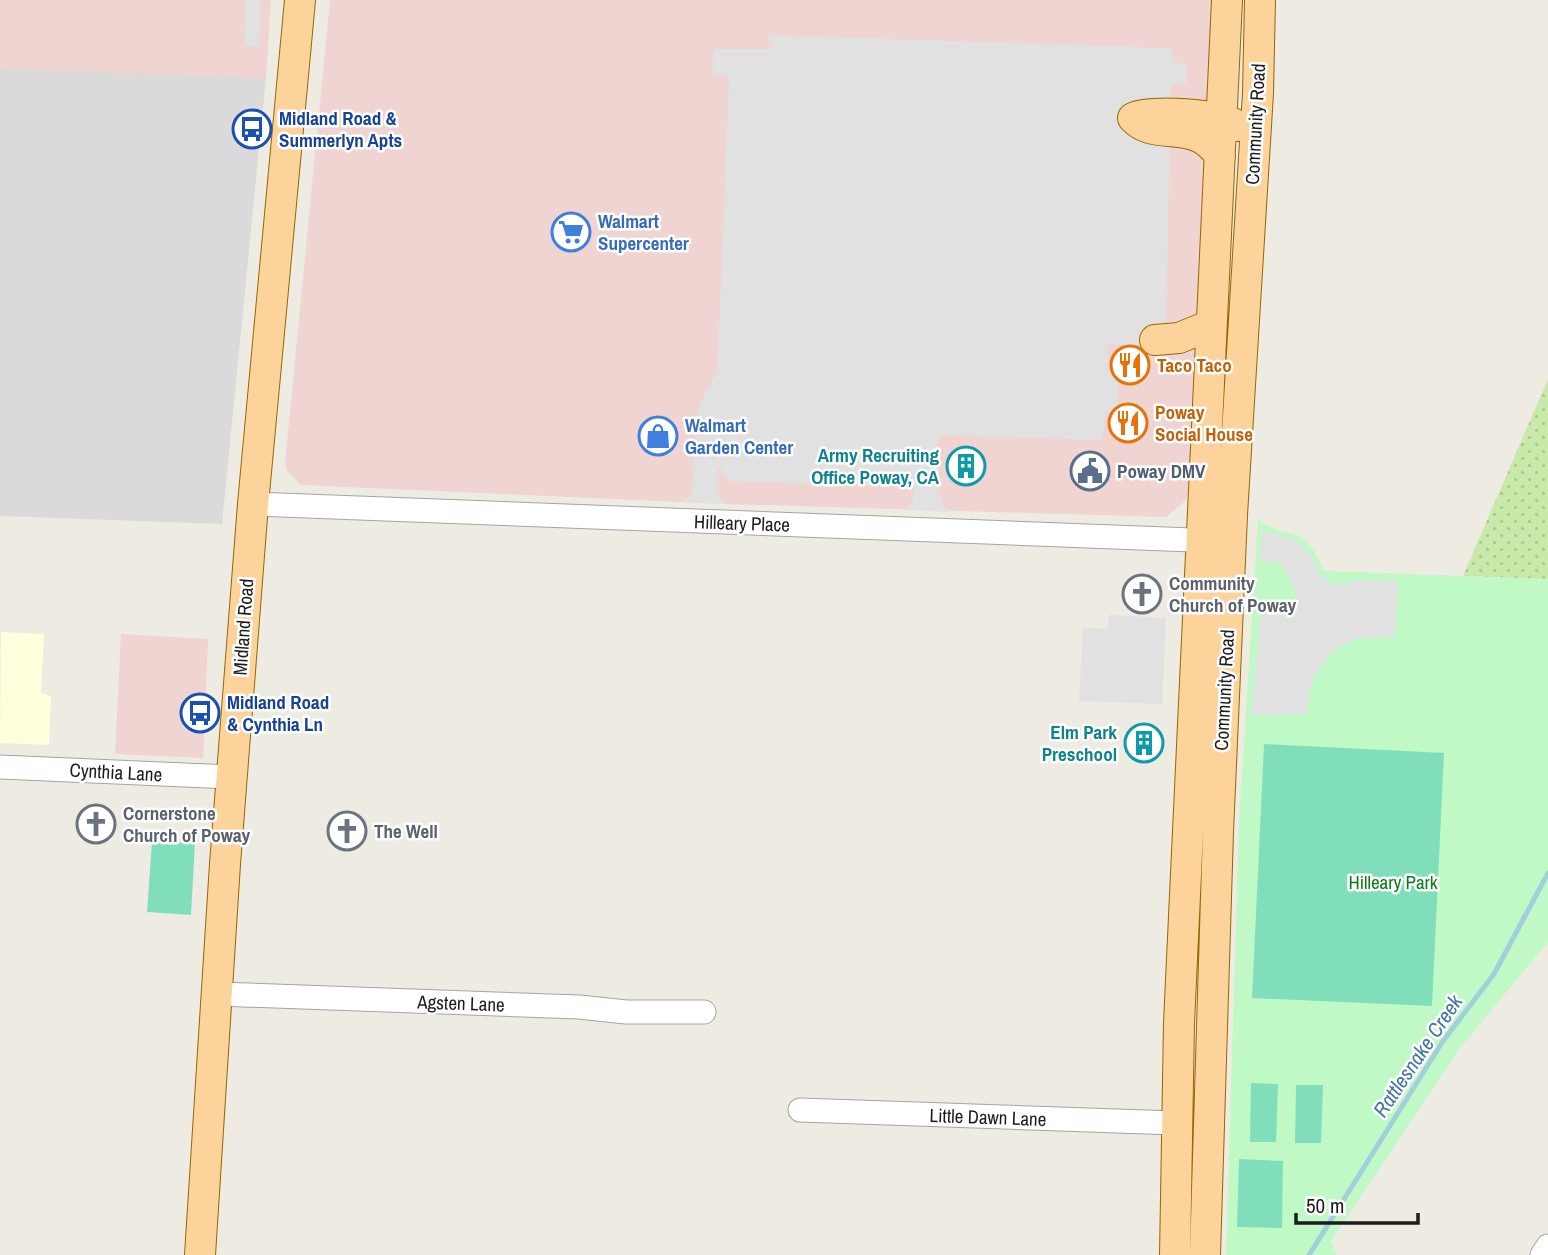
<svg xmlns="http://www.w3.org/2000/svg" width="1548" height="1255" font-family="'Archivo Narrow',sans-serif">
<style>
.residential{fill:#dbdada}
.commercial{fill:#efd4d2}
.education{fill:#feffdc}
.grass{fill:url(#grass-dots)}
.park{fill:#c0f9c5}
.pitch{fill:#81debb}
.parking{fill:#e1e1e1}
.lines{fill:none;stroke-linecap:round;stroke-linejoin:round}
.stream{stroke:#a3cfdc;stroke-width:5}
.minor-casing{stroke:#a4a4a4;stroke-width:25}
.major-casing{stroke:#966601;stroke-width:32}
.minor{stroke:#fff;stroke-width:23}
.major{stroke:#fbd39b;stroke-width:30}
.labels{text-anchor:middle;stroke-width:5;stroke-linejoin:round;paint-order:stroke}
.transit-label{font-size:19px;font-weight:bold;fill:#164399;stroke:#fff;text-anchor:start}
.street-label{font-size:19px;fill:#1d1d1d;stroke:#fff}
.shop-label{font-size:19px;font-weight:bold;fill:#366cbe;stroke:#fff;text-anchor:start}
.food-label{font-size:19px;font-weight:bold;fill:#c56008;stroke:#fff;text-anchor:start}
.culture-label{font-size:19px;font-weight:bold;fill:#0d838f;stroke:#fff;text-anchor:end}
.service-label{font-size:19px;font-weight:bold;fill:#4e5e75;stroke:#fff;text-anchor:start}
.worship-label{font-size:19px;font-weight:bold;fill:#5b616d;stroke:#fff;text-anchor:start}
.park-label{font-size:19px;fill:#0c7b16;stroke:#fff}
.water-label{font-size:21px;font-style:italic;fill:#4775a4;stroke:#fff}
</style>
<defs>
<pattern id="grass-dots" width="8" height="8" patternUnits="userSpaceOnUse" patternTransform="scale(1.75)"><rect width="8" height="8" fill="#c8e9a9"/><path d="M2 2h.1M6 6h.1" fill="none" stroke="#abc791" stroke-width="1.8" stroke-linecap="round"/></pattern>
</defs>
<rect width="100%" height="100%" fill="#eeebe3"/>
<path class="residential" d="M0,68L266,78L222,524L0,516Z"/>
<path class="commercial" d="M0,0H271L266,78L0,69Z
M330,0H1213L1188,495L1185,501L1166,517L725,504L301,485L288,472L285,463Z
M121,634L208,639L203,758L115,754Z"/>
<path class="education" d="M1,632L44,634L41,693L51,696L49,745L0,743Z"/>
<path class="grass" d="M1548,379V579L1463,576Z"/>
<path class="park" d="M1258,519C1293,544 1304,520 1324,571L1548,579V942L1460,1048L1331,1241L1337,1255H1226L1239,822Z"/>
<path class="pitch" d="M1264,744L1444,753L1432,1006L1252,998Z
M152,841L195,843L191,915L147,912Z
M1251,1083L1278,1084L1276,1142H1250Z
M1296,1085H1323L1321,1143H1295Z
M1239,1159L1283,1161L1282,1228L1237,1227Z"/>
<path class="parking" d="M246,0H261L260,47L244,46Z
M767,35L1172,48V63H1187L1186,84H1171L1166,344H1108L1107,369L1119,370L1118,412H1106L1102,439L1094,440L943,435L938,440L939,494L943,505L950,512L905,510L913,502L914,487L730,481L720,468L717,471V492L725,504L682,502L691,496L697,413L702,399L717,372L729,78L726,75H713V49H773Z
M1262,531L1289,537L1303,546L1314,560L1320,575L1333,584H1346L1356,580L1398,581L1395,637L1356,638L1332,652L1315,674L1309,693L1307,714L1251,715L1261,610L1287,617L1293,615L1297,607L1294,588L1283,566L1275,562L1260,561Z
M1109,615L1166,618L1162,704L1079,701L1083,628L1108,629Z"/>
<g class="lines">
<path class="stream" d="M1309,1255L1443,1041L1494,974L1548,873"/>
<defs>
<path id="minor" d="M253,504L1218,541
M0,767L231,777
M218,994L579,1007L626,1012H704
M800,1110L1175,1123
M1542,1255L1548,1246"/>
<path id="major" d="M1220,156C1193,116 1156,143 1133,118C1148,110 1225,113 1237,126
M1155,340L1179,338L1211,325
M200,1255L225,864L253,504L300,0
M1175,1255L1179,1023L1227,0
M1205,1255L1218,832L1232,515L1258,93L1260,0"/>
</defs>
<use href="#minor" class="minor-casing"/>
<use href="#major" class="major-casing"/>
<use href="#minor" class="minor"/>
<use href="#major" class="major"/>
</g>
<defs>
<symbol id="bus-ring" viewBox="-11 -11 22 22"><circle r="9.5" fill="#fff" stroke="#1a4fb4" stroke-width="1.5"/><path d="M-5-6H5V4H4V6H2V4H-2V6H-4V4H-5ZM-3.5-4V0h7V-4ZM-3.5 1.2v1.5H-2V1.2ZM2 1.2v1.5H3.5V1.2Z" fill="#1a4fb4"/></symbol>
<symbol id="supermarket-ring" viewBox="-11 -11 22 22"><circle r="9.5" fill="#fff" stroke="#3f7fe0" stroke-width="1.5"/><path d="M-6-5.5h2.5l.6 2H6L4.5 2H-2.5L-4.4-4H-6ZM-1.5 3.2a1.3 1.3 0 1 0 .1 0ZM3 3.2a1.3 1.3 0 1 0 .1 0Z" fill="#3f7fe0"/></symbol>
<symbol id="restaurant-ring" viewBox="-11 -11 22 22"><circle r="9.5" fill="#fff" stroke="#e8710a" stroke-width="1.5"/><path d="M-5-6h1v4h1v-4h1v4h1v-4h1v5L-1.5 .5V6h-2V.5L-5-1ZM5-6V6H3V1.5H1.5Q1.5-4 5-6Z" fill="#e8710a"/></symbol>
<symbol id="shop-ring" viewBox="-11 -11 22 22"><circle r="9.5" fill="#fff" stroke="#3f7fe0" stroke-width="1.5"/><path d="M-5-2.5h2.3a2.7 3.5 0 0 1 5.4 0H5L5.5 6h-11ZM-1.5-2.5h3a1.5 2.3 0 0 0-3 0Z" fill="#3f7fe0"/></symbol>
<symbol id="building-ring" viewBox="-11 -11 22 22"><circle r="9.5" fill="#fff" stroke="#0f9aa8" stroke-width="1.5"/><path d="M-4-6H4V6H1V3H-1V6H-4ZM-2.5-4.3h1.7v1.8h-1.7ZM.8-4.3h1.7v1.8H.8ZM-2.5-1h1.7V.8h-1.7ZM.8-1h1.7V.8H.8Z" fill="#0f9aa8"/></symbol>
<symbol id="civic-ring" viewBox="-11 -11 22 22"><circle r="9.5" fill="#fff" stroke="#5c6f8a" stroke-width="1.5"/><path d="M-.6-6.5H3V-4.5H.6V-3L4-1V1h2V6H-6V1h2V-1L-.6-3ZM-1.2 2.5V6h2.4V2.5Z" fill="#5c6f8a"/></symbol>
<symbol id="church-ring" viewBox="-11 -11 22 22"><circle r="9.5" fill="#fff" stroke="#6b7280" stroke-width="1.5"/><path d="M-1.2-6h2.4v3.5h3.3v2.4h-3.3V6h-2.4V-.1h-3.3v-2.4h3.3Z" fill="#6b7280"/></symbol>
</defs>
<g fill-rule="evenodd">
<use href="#bus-ring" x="230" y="107" width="44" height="44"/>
<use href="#supermarket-ring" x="549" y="210" width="44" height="44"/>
<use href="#restaurant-ring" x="1108" y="343" width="44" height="44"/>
<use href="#restaurant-ring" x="1106" y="401" width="44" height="44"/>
<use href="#shop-ring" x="636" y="414" width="44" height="44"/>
<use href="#building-ring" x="944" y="444" width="44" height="44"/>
<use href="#civic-ring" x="1068" y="449" width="44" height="44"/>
<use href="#church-ring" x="1120" y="572" width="44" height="44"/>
<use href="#bus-ring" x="178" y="691" width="44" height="44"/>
<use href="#building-ring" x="1122" y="721" width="44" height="44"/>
<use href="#church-ring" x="74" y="802" width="44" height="44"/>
<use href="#church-ring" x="325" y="809" width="44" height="44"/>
</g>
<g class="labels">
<g class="transit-label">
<text x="279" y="125">Midland Road &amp;<tspan x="279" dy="22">Summerlyn Apts</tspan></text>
<text x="227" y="709">Midland Road<tspan x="227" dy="22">&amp; Cynthia Ln</tspan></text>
</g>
<g class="street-label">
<text transform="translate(1255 124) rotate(-87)" y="7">Community Road</text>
<text transform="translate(742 523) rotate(2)" y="7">Hilleary Place</text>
<text transform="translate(243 627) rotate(-86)" y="7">Midland Road</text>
<text transform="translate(1224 690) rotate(-87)" y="7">Community Road</text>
<text transform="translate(116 772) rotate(3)" y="7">Cynthia Lane</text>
<text transform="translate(461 1003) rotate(2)" y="7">Agsten Lane</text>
<text transform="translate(988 1117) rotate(2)" y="7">Little Dawn Lane</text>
</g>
<g class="shop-label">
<text x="598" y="228">Walmart<tspan x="598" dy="22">Supercenter</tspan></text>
<text x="685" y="432">Walmart<tspan x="685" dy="22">Garden Center</tspan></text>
</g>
<g class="food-label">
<text x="1157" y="372">Taco Taco</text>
<text x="1155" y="419">Poway<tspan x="1155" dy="22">Social House</tspan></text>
</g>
<g class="culture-label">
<text x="939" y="462">Army Recruiting<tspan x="939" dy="22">Office Poway, CA</tspan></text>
<text x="1117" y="739">Elm Park<tspan x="1117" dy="22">Preschool</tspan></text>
</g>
<g class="service-label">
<text x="1117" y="478">Poway DMV</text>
</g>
<g class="worship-label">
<text x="1169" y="590">Community<tspan x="1169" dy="22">Church of Poway</tspan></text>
<text x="123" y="820">Cornerstone<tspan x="123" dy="22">Church of Poway</tspan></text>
<text x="374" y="838">The Well</text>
</g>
<g class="park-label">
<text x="1393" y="889">Hilleary Park</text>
</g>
<g class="water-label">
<text transform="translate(1418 1056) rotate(-56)" y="7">Rattlesnake Creek</text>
</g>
</g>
<path d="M1296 1213v10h122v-10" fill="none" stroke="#1d1d1d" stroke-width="3.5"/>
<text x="1306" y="1213" font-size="21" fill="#1d1d1d" stroke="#ffffff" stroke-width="5" paint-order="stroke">50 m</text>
</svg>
